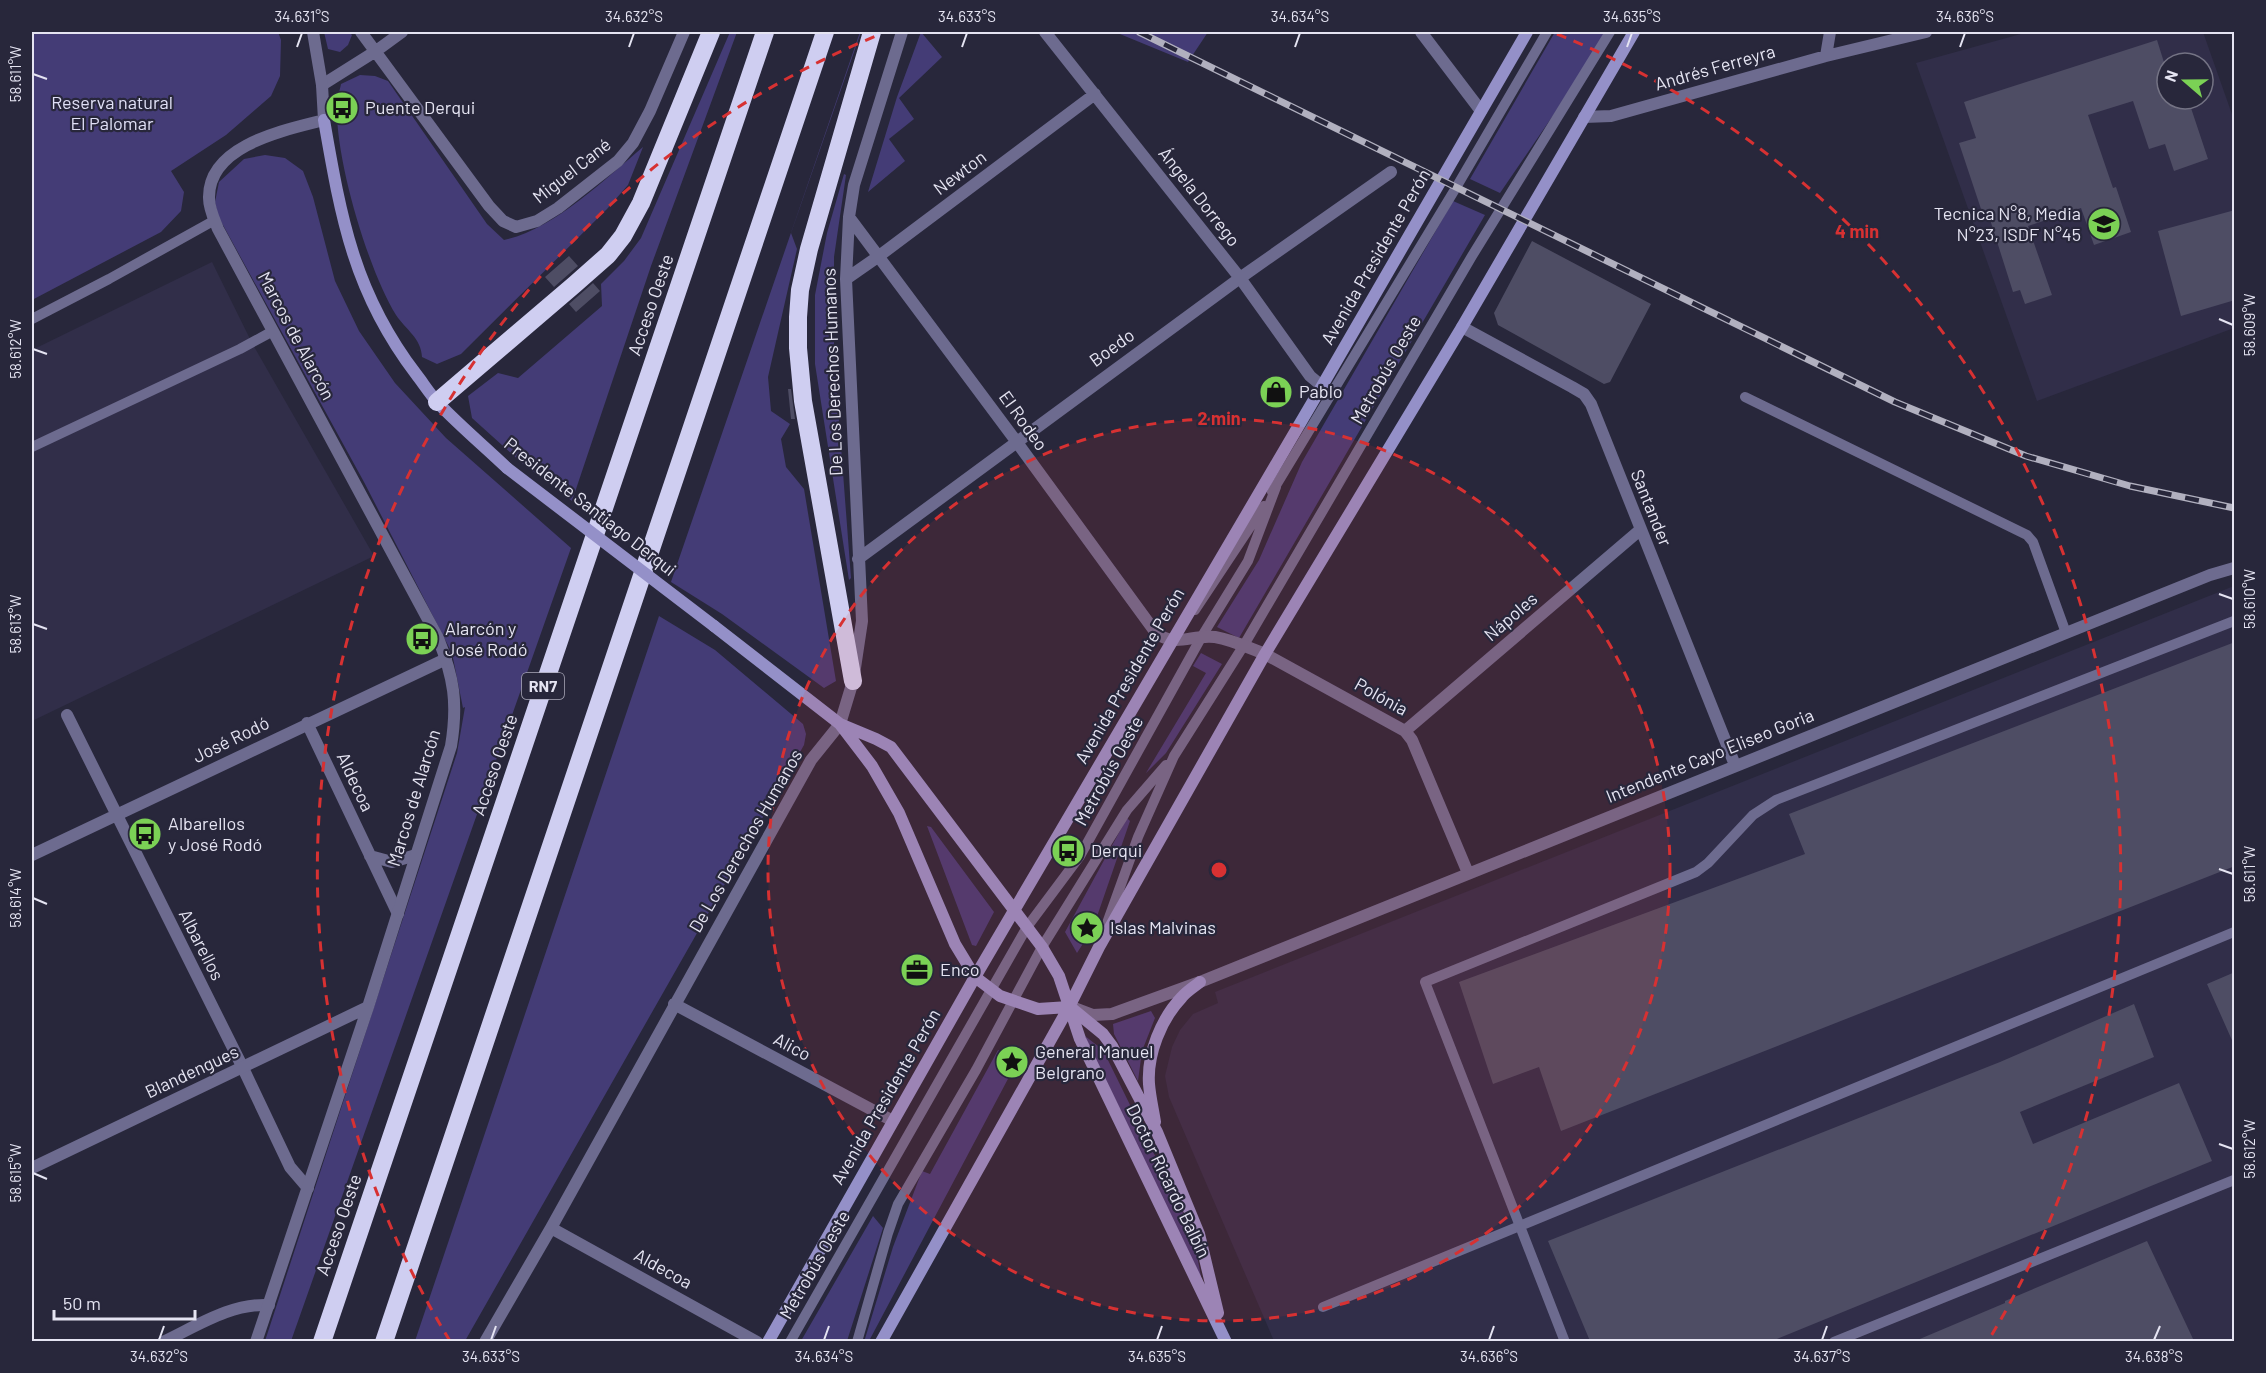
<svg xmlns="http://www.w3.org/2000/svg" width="2266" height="1373" font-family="Barlow,sans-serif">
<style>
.built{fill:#312e49;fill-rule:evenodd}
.green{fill:#443c76}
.building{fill:#4e4d64}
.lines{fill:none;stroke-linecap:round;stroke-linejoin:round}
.service{stroke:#6d6b8f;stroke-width:10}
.minor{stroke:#6d6b8f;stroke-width:12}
.tertiary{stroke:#6d6b8f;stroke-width:12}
.secondary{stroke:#9490c8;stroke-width:12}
.motorway{stroke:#cfcef1;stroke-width:18}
.rail-casing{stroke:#b1b0bf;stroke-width:7}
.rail{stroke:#28273b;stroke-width:4.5;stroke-dasharray:14;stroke-linecap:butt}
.secondary-bridge{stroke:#9490c8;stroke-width:12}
.ticks{fill:none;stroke:#e5e4f2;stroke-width:2}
.ring{fill:none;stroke:#d73132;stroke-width:3;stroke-dasharray:10 8}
.labels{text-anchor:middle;stroke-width:4.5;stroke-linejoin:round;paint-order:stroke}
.shield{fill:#28273b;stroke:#acabbb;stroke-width:1.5}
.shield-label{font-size:16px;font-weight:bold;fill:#e5e4f2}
.street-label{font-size:18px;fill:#e5e4f2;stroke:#28273b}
.park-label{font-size:18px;fill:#e0e0f6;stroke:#28273b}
.poi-label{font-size:18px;fill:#e5e4f2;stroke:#28273b;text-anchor:start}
.centre{fill:#d73132;stroke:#28273b;stroke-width:3}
.ring-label{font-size:18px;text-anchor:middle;font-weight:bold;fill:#d73132;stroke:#28273b;stroke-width:4.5;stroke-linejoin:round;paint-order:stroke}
.neatline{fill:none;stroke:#e5e4f2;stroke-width:2}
.ticks-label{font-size:15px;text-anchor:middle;fill:#e5e4f2}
</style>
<rect width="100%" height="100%" fill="#28273b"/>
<path class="built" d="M2028,32H2203L2234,120V328L2037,401L1916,63ZM2167,63H2203V99H2167Z
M212,262L252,343L374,556L32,721V350Z
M2234,586V1341H1274L1169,1097L1165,1076L1172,1047L1180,1030L1193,1014L1218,1003L1215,992Z"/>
<path class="green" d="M32,32H278L281,40L280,76L271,96L226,135L171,171L184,192L181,211L161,232L32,300Z
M324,32H349L352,35L348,45L340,52L328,49Z
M730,32H737L651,266L572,501L522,463L472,418L468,396L498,373L518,378L602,306L601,284L624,261L641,238Z
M860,32H861L791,233L797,249L768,377L771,411L790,424L781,439L786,467L804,489L836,681L824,688L722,614L671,582Z
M921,32L942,57L899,98L914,119L889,139L905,161L868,192L897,97Z
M1115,32H1208L1188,62Z
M1555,32H1606L1554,114L1500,193L1470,179Z
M360,75L375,76L388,81L487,224L504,240C553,230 605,179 643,147L628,185L607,209L461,354L437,364L422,357C421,338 406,330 396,315C368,270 334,156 337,102C337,97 340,90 341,84Z
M265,155L285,158L303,171L313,197L335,281L359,331L395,383L446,438L571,548L291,1341H265L457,753L465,707L463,708L452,653L364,482L218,216L215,202L219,182L244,159Z
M844,174L846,175L834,257V354L851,578L849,580L815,364V295L827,233Z
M1453,201L1485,215L1239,638L1217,627L1259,560L1302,462Z
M659,616L715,650L803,724L806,734L804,745L465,1341H415Z
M1201,653L1222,664L1166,753L1146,773L1206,673L1193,666Z
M1127,818L1130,821L1093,928L1077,953L1065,932Z
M927,826L931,827L994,912L976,946L972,945Z
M1151,1011L1155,1018L1142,1051L1138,1081L1114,1034L1113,1024Z
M1085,1036L1103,1050L1193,1233L1202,1282Z
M998,1050L1018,1060L869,1341L864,1342L893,1247L922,1171L930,1174Z
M873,1216L883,1228L847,1341H801Z"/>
<path class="building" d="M2157,40L2167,72V99H2188L2208,159L2174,171L2165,144L2149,149L2133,101L2088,115L2113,188L2116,187L2131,232L2094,245L2081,208L2028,226L2052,295L2025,304L2020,290L2013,292L1987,210L1982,212L1959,143L1976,138L1964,102Z
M2235,210V300L2181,316L2158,231Z
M1532,241L1651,304L1610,382L1604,384L1498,325L1494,313Z
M569,256L578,266L554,287L545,277Z
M593,283L600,291L576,312L569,304Z
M788,389H791L795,419H791Z
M2235,642V866L1561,1131L1539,1067L1493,1084L1459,982L1805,854L1789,814Z
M2235,972V1047L2207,984Z
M2134,1004L2154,1057L2020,1112L2033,1144L2179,1083L2212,1161L1772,1341H1590L1548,1241L2000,1062Z
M2147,1241L2194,1341H1915L2005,1303V1301Z"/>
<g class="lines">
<path class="service" d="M32,319L109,279L215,220
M1745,397L2027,535L2033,542L2066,633
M32,447L240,349L273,331
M1272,492L1457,186L1547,32
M1195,610L1264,506
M1106,926L1138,837L1174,756L1244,645L1472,256L1610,32
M1323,1307L2234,932
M790,1342L1027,927L1080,856L1202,636L1248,561L1276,487
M857,1342L888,1233L898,1204L976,1070L1042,947L1127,810L1166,765
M1565,1342L1425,982L1696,872L1708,863L1753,815L1776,800L2234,621
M1834,1342L2234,1180"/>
<path class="minor" d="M361,32L489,206L503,221L516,227L537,221L558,208L618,161L633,143L650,111L684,32
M1045,32L1240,278L1310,376L1322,386
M1421,32L1481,111
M1826,56L1830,32
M322,85L376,51L402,32
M1584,117L1611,116L1826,56L1926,32
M849,217L1016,441L1156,633C1176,648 1192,634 1215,637C1233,640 1249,648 1265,654L1405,731L1412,740L1468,873
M846,279L879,256L1095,94
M1462,327L1572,387L1584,394L1591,404L1735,765
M858,559L1240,278L1391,172
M67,715L243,1068L290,1167L308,1188
M307,723L398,914
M1405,731L1640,530
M32,855L446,659
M370,856L392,862L416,855
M674,1004L893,1121
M1072,1007L1093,1015L1112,1014L1200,982L2066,633L2210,575L2234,568
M551,1228L757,1342
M163,1342C197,1326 231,1303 269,1305
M485,1342L551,1228L811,760L840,724L853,681L862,621L846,279L849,217L854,185L902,32"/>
<path class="tertiary" d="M32,1168L368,1007
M256,1342L368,1007L451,746C458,703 454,678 438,638L218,229C214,219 209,209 209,198C208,145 285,130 324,120L322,85L313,32"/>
<path class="secondary" d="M324,120C341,218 354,293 416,374C423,383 430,394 438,403C460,426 484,446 507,468
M714,626L840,724L872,766L899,813L955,944L975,977L1000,996L1038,1009L1069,1007
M840,724L876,739L891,747L1042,947L1059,976L1080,1039L1226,1342
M1070,1007L1103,1034L1112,1046L1157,1132L1199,1234L1218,1313
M1155,1122C1153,1109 1150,1097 1149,1084C1147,1054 1161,1019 1182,997C1187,991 1194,987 1200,982
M768,1342L975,977L1322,386L1527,32
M881,1342L1069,1007L1099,947L1265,654L1462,327L1634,32"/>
<path class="motorway" d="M437,402L574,285L608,255L623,236L641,203L711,32
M853,681L803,401L798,348V317L800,290L809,249L872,32
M322,1342L765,32
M384,1342L825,32"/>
<defs>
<path id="rail" d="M1139,32L1895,402L2026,456L2130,486L2234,508"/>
</defs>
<use href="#rail" class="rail-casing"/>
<use href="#rail" class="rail"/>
<path class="secondary-bridge" d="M507,468L714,626"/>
</g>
<path class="ticks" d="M297,47L302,33M629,47L634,33M962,47L967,33M1295,47L1300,33M1627,47L1632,33M1960,47L1965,33M33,74L47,79M2219,319L2233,325M33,349L47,354M2219,594L2233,599M33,624L47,629M2219,869L2233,874M33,898L47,904M2219,1144L2233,1149M33,1173L47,1179M159,1340L164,1326M491,1340L496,1326M824,1340L829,1326M1157,1340L1162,1326M1489,1340L1494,1326M1822,1340L1827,1326M2154,1340L2160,1326"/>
<circle cx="1219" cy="870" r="451" fill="#d73132" fill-opacity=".12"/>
<g class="ring">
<circle cx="1219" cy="870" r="451"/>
<path d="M450 1341A902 902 0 0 1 881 34M1557 34A902 902 0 0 1 1988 1341"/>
</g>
<defs>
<symbol id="bus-disc" viewBox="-11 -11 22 22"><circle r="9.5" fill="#7bd155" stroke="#28273b"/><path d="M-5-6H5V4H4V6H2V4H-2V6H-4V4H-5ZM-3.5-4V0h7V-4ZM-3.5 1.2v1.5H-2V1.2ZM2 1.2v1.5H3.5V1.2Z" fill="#111"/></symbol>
<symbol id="school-disc" viewBox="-11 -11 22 22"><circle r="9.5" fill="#7bd155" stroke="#28273b"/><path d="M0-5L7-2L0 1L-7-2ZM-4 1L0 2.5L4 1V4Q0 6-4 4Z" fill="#111"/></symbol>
<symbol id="shop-disc" viewBox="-11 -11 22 22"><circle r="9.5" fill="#7bd155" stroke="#28273b"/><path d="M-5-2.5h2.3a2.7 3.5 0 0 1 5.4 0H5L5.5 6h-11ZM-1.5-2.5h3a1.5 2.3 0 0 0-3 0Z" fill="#111"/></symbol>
<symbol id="sight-disc" viewBox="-11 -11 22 22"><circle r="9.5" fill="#7bd155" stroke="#28273b"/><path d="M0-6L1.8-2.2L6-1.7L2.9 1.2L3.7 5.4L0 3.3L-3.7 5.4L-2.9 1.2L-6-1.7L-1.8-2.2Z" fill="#111"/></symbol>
<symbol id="office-disc" viewBox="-11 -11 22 22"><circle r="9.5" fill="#7bd155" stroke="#28273b"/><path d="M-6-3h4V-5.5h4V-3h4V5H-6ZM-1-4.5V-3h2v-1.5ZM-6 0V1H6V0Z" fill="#111"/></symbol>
</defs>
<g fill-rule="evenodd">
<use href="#bus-disc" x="323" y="89" width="38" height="38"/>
<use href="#school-disc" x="2085" y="205" width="38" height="38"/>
<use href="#shop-disc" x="1257" y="373" width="38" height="38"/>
<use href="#bus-disc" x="403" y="620" width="38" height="38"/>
<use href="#bus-disc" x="126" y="815" width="38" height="38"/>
<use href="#bus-disc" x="1049" y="832" width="38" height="38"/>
<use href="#sight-disc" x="1068" y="909" width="38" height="38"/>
<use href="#office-disc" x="898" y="951" width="38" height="38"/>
<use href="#sight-disc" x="993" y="1043" width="38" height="38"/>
</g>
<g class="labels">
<rect class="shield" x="522" y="673" width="42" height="26" rx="4.5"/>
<g class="shield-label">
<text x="543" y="692">RN7</text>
</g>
<g class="street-label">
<text transform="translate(1715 68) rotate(-16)" y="6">Andrés Ferreyra</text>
<text transform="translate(572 171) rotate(-38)" y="6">Miguel Cané</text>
<text transform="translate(960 173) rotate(-37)" y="6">Newton</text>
<text transform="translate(1199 197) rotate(52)" y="6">Ángela Dorrego</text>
<text transform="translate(1376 257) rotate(-60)" y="6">Avenida Presidente Perón</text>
<text transform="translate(651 305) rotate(-71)" y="6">Acceso Oeste</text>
<text transform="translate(296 336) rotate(62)" y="6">Marcos de Alarcón</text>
<text transform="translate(1112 348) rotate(-36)" y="6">Boedo</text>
<text transform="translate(1386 370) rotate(-60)" y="6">Metrobús Oeste</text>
<text transform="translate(833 372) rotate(-92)" y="6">De Los Derechos Humanos</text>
<text transform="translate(1023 421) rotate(54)" y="6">El Rodeo</text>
<text transform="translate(590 507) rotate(38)" y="6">Presidente Santiago Derqui</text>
<text transform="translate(1651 508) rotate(68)" y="6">Santander</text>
<text transform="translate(1511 617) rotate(-41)" y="6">Nápoles</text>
<text transform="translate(1130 676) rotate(-60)" y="6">Avenida Presidente Perón</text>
<text transform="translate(1381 697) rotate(29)" y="6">Polónia</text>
<text transform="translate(231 740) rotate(-26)" y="6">José Rodó</text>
<text transform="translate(1710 756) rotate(-22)" y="6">Intendente Cayo Eliseo Goria</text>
<text transform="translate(495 765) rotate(-71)" y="6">Acceso Oeste</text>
<text transform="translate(1109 771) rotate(-61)" y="6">Metrobús Oeste</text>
<text transform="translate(355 782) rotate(65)" y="6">Aldecoa</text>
<text transform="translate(414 798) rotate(-73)" y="6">Marcos de Alarcón</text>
<text transform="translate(746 841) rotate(-60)" y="6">De Los Derechos Humanos</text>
<text transform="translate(201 945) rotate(63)" y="6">Albarellos</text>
<text transform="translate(792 1047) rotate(28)" y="6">Alico</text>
<text transform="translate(192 1072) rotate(-25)" y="6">Blandengues</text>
<text transform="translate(886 1097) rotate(-60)" y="6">Avenida Presidente Perón</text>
<text transform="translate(1168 1181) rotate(64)" y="6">Doctor Ricardo Balbín</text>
<text transform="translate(339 1225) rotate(-71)" y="6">Acceso Oeste</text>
<text transform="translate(815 1265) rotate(-60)" y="6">Metrobús Oeste</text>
<text transform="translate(663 1269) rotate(29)" y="6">Aldecoa</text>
</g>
<g class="park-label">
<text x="112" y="109">Reserva natural<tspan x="112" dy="21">El Palomar</tspan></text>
</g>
<g class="poi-label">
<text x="365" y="114">Puente Derqui</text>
<text x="2081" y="220" text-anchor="end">Tecnica N°8, Media<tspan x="2081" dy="21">N°23, ISDF N°45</tspan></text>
<text x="1299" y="398">Pablo</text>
<text x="445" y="635">Alarcón y<tspan x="445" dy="21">José Rodó</tspan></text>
<text x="168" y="830">Albarellos<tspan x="168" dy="21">y José Rodó</tspan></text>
<text x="1091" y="857">Derqui</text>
<text x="1110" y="934">Islas Malvinas</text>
<text x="940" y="976">Enco</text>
<text x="1035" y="1058">General Manuel<tspan x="1035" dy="21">Belgrano</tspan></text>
</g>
</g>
<circle cx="1219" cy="870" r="9" class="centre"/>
<g class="ring-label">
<text x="1857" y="238">4 min</text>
<text x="1219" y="425">2 min</text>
</g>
<rect width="2266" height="1373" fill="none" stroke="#28273b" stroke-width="66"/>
<g transform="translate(2185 81) rotate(290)"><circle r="28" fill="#28273b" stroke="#747384" stroke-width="1.5"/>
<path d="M0-4.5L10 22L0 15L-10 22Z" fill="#7bd155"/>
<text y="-9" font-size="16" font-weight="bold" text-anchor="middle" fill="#e5e4f2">N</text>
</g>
<path d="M54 1310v9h141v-9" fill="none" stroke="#e5e4f2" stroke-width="3"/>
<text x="63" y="1310" font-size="18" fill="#e5e4f2" stroke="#28273b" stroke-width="4.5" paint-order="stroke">50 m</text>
<rect x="33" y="33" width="2200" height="1307" class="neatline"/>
<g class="ticks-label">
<text x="302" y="22">34.631°S</text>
<text x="634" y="22">34.632°S</text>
<text x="967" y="22">34.633°S</text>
<text x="1300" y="22">34.634°S</text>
<text x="1632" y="22">34.635°S</text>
<text x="1965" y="22">34.636°S</text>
<text transform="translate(16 74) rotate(-90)" y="5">58.611°W</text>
<text transform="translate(2250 325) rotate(-90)" y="5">58.609°W</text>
<text transform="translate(16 349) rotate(-90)" y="5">58.612°W</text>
<text transform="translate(2250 599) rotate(-90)" y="5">58.610°W</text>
<text transform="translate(16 624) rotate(-90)" y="5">58.613°W</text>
<text transform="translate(2250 874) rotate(-90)" y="5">58.611°W</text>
<text transform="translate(16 898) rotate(-90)" y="5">58.614°W</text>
<text transform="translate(2250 1149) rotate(-90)" y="5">58.612°W</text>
<text transform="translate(16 1173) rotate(-90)" y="5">58.615°W</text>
<text x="159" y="1362">34.632°S</text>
<text x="491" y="1362">34.633°S</text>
<text x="824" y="1362">34.634°S</text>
<text x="1157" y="1362">34.635°S</text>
<text x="1489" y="1362">34.636°S</text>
<text x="1822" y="1362">34.637°S</text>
<text x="2154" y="1362">34.638°S</text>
</g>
</svg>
